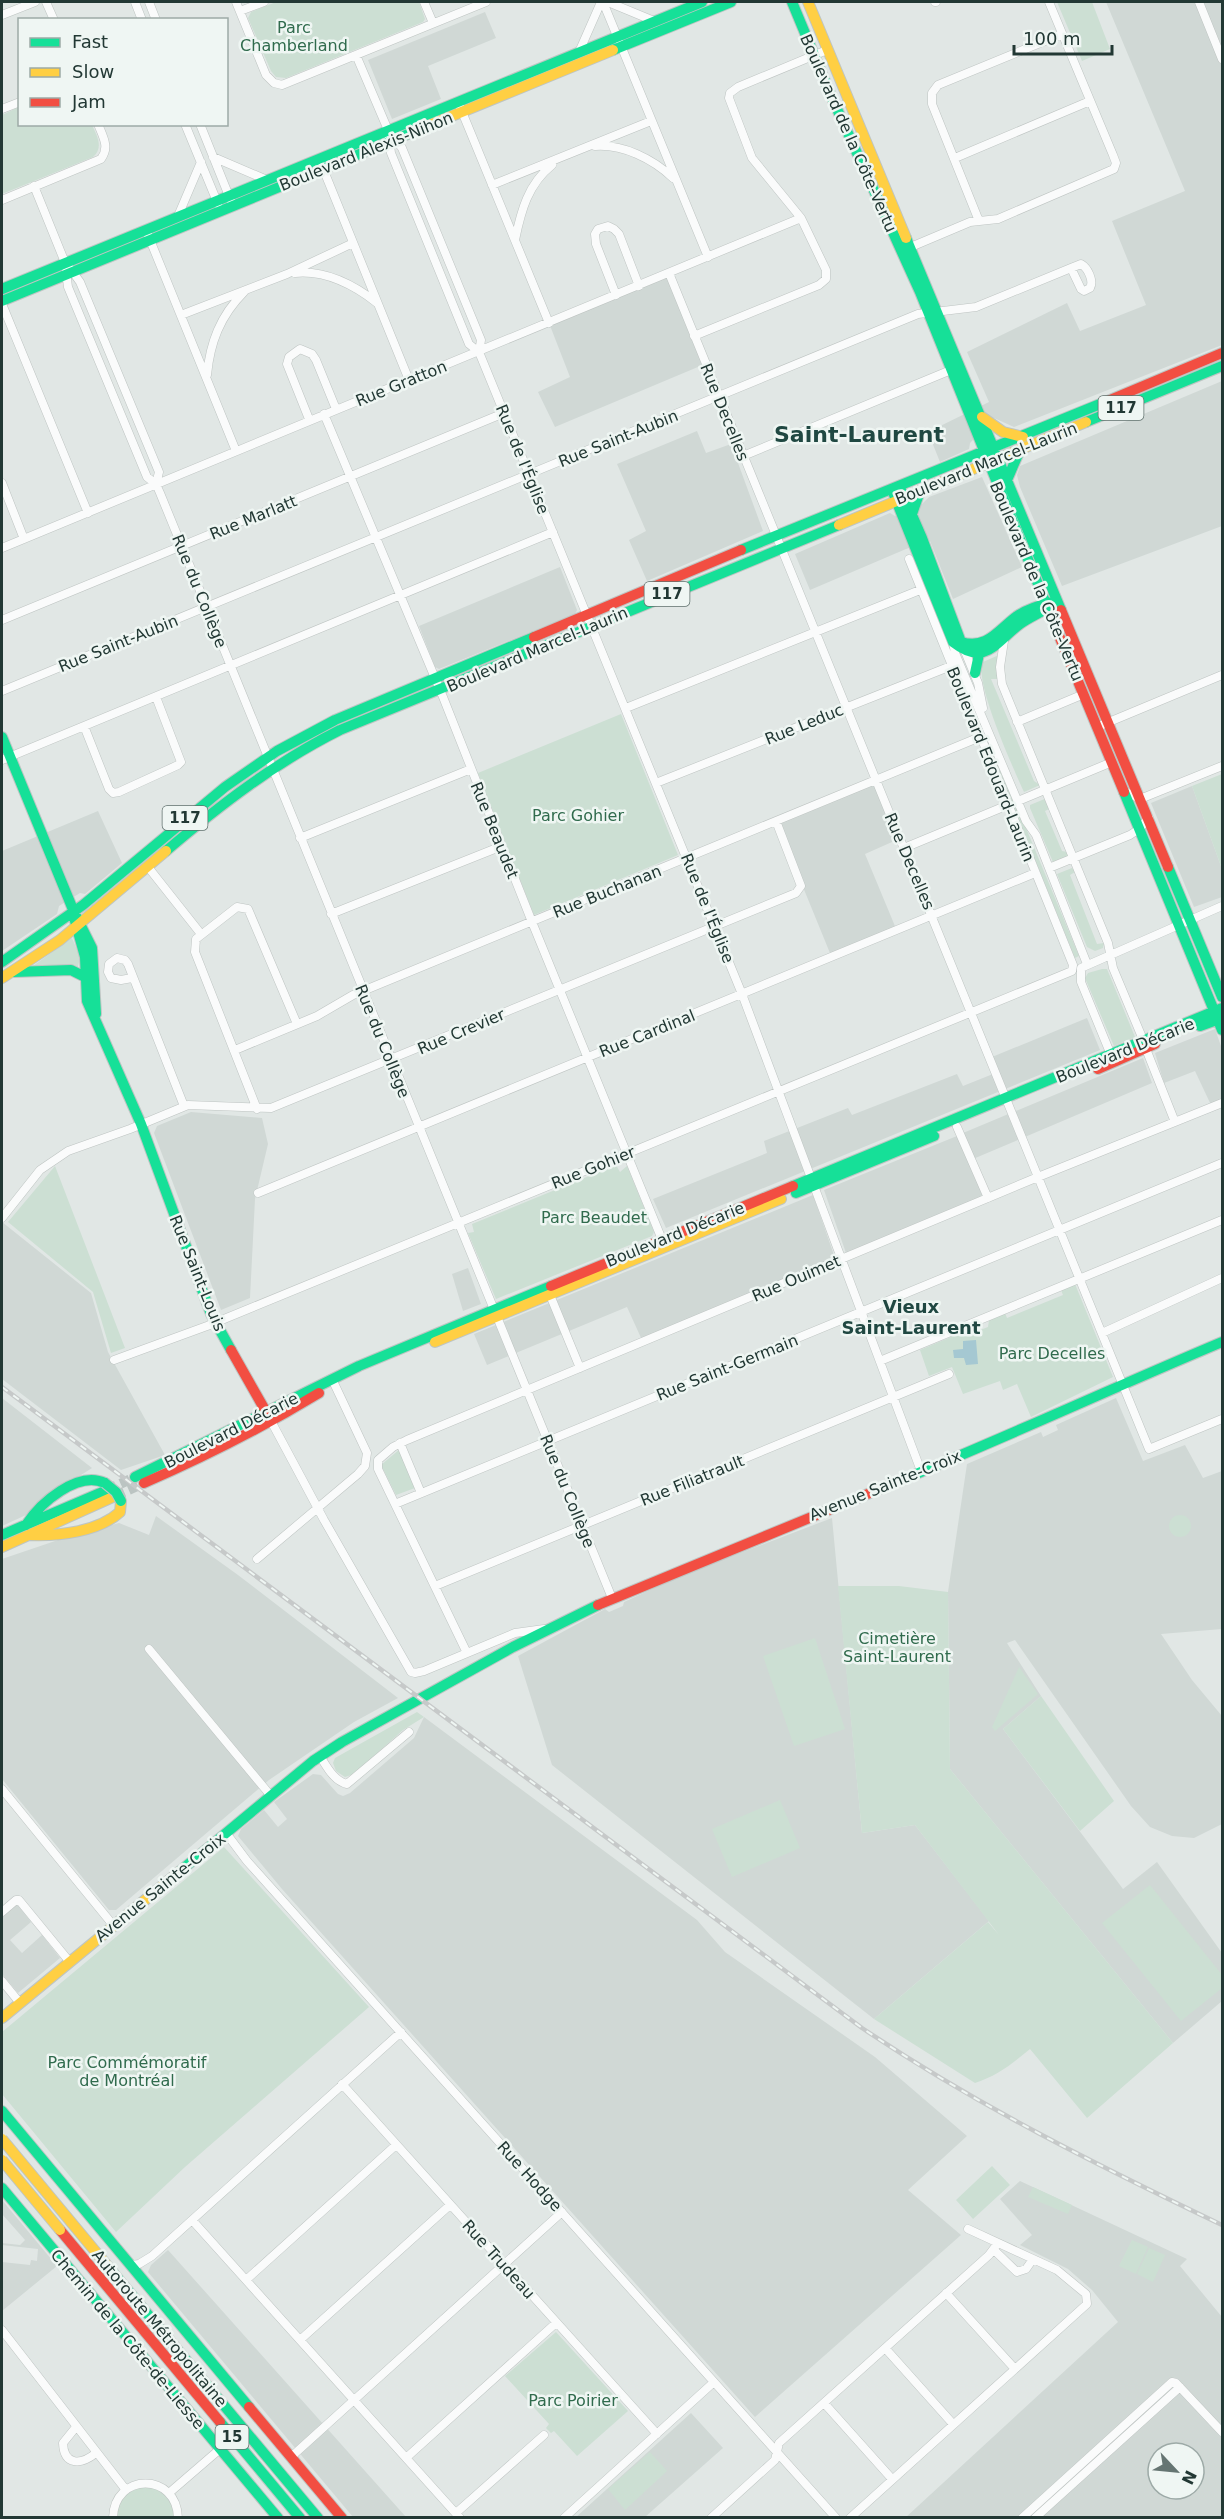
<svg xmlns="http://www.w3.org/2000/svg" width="1224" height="2519" font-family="'DejaVu Sans',sans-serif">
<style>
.built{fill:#d0d8d5;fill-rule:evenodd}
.green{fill:#ccdfd3}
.water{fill:#a5c8d2}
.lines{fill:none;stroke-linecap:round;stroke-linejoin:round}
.secondary-tunnel{stroke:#bbc4c2;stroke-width:10;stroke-dasharray:10 5;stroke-linecap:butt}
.street-casing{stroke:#bec4c2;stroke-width:9}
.fast-casing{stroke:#bec5c3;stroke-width:12}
.slow-casing{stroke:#bec5c3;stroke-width:12}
.jam-casing{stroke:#bec5c3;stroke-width:12}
.street{stroke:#fafbfb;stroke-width:8}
.fast{stroke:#16e098;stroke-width:10}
.slow{stroke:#ffcf43;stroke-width:10}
.jam{stroke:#f24e42;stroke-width:10}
.rail-casing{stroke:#c6c9c9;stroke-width:4.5}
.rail{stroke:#eff6f3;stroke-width:2;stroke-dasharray:7;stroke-linecap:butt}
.fast-bridge-casing{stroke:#bec5c3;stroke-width:12;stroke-linecap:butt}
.slow-bridge-casing{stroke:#bec5c3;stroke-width:12;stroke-linecap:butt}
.fast-bridge{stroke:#16e098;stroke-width:10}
.slow-bridge{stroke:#ffcf43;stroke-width:10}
.labels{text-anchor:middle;stroke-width:5;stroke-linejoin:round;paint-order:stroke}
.shield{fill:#eff6f3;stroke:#60716d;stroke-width:1.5}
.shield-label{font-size:15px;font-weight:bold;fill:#223834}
.park-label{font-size:16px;fill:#306b4d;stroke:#eff6f3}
.street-label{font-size:16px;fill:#223834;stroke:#eff6f3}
.neighbourhood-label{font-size:18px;font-weight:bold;fill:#204842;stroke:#eff6f3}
.district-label{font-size:22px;font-weight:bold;fill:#204842;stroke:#eff6f3}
</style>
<rect width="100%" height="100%" fill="#e1e7e5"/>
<path class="built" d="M1106,2H1222V345L1014,427L994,418L970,443L969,449L940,462L928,432L989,402L967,352L1067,303L1080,331L1146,305L1112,221L1185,191Z
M485,12L496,38L428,66L441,99L392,119L368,60Z
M669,273L705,364L555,427L538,392L570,377L549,323Z
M1222,381V526L1062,586L1020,487L1017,475L1020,466Z
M697,431L706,453L731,444L763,531L647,581L629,540L646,531L617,464Z
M982,477L1022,567L953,599L930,541L906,549L810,590L795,554L890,513L895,516L922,504L929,497Z
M560,567L577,610L575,614L439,669L435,667L419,626Z
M876,781L901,838L865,854L897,931L832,958L776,821Z
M1192,786L1222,869V897L1194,907L1151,803Z
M98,811L122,863L85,894L80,893L59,906L57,914L2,951V851Z
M1087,1018L1100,1050L666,1228L653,1199L767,1153L764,1141L848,1108L852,1115L957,1074L963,1086L998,1072L992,1057Z
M1215,1029L1222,1049V1101L1211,1105L1195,1071L1164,1083L1155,1053Z
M1143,1058L1152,1083L973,1159L963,1133Z
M191,1112L262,1118L268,1144L255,1199L250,1298L221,1310L154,1133L157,1126Z
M957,1136L985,1197L846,1253L824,1190Z
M813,1195L835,1258L642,1340L627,1307L487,1365L474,1334Z
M2,1222L91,1293L108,1352L165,1455L121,1470L2,1379Z
M468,1268L481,1304L463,1311L452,1274Z
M2,1398L92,1468L42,1500L26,1515L2,1526Z
M1116,1398L1143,1461L1185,1445L1203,1478L1222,1471V1629L1161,1634L1192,1680L1222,1716V1824L1194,1838L1172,1836L1150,1827L1131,1806L1015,1640L1007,1643L1041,1696L1003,1729L1123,1889L1157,1862L1222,1953V2001L1173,2043L950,1769L948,1592L967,1464L1041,1432L1043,1437L1058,1430L1056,1425Z
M156,1516L238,1575L398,1698L354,1722L269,1780L116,1910H109L2,1779V1559L61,1539L119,1523L149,1535Z
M832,1518L862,1833L915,1825L989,1921L874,2019L552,1765L518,1656L605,1609L609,1612L623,1606L624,1602L685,1574Z
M424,1717L697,1920L725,1952L875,2057L967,2136L908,2190L961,2235L755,2417L282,1889L238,1836L241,1829L264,1810L278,1827L287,1819L274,1802L313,1774L321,1775L338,1794L343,1796L350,1793L414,1738Z
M17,1904L31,1922L10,1940L22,1953L42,1935L60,1958L18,1993L2,1974V1915Z
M1020,2181L1187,2259L1180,2266L1222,2317V2517L905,2518L1118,2322L1092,2290L1068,2269L1020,2245L1032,2235L1000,2199ZM1158,2453H1194V2489H1158Z
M2,2200L57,2266L2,2311V2262L30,2265L31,2260L37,2261L38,2249L2,2245V2249V2243L20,2245L25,2240L2,2214Z
M168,2250L406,2517H353L148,2272L151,2265Z
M691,2413L723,2448L645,2517L575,2518Z"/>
<path class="green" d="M276,2H419L425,19L423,22L286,78L276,77L271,71L248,18L251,12Z
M1057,2H1092L1110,49L1082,61Z
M19,107L20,124L92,125C97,136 104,147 93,157L2,194V115Z
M916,562L1079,956L1075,958L918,572Z
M999,655L998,679H991L1034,781L1040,785L1024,792C1014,770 973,680 983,662Z
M621,714L678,855L534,915L478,773Z
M1222,774V869L1192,786Z
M1047,798L1051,808L1045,811L1062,851L1067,852L1069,856L1053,862L1030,808V805Z
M1072,868L1075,872L1070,875L1097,944L1104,943L1103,948L1095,951L1087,947L1057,874Z
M72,938L80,957L78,967L33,966Z
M1102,969H1107L1135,1037L1114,1046L1085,978L1088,973Z
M616,1165L620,1172L627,1166L654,1232L652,1236L496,1299L468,1233L474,1232L472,1224Z
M55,1166L125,1348L111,1353L93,1292L8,1222Z
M1075,1284L1113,1377L1031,1417L1017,1384L1003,1390L1000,1381L963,1394L952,1367L929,1376L920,1350L972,1328L975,1332L988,1327L989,1320L1005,1313L1007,1318L1063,1295L1061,1290Z
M400,1449L415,1488L396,1495L381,1465Z
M1169 1526a11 11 0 1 1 22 0a11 11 0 1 1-22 0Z
M838,1586H899L948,1592L950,1769L1173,2043L1087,2118L1030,2049C1012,2064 997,2076 975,2083L874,2019L988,1922L999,1935L915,1825L862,1833Z
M815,1638L845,1729L794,1746L763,1656Z
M1019,1667L1038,1694L995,1731L992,1727Z
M1041,1696L1114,1801L1080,1831L1003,1729Z
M417,1712L424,1717L403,1730L354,1774L345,1777L336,1771L333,1763L335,1758Z
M780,1800L800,1848L732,1877L712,1829Z
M224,1847L369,2007L185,2167L116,2232L2,2094V2032Z
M1150,1885L1222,1975V1988L1181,2021L1102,1923Z
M992,2166L1010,2185L973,2219L956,2200Z
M1033,2187L1072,2205L1068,2214L1028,2197Z
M1132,2240L1148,2247L1136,2274L1119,2266Z
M1149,2248L1165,2255L1153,2282L1137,2274Z
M556,2332L628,2411L577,2456L554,2431L551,2433L546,2428L549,2424L505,2376Z
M650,2452L667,2471L625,2510L608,2489Z
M139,2484L169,2493L178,2518H113L119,2497Z"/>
<path class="water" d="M976,1340L978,1364L966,1365L964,1358H954L953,1350L963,1349V1341Z"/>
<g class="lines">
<path class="secondary-tunnel" d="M107,1490L135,1477
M115,1496L144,1483"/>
<defs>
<path id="street" d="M46,2L54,20
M135,2L142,20
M149,2L156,20
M236,2L266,75L274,83L282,85L486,2
M424,2L433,23
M603,2L708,257
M608,2L654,21
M935,2H936
M1199,2L1222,59
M240,11L264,2
M2,15L35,2
M579,52L601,2
M356,55L388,130L402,148L481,340L479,352
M458,102L549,323
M2,109L20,102
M185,124L218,204
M200,124L231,201
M388,130L391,153L469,344L479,352L742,994L921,1471
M595,146C623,144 653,159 673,178
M213,157L267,180
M955,158L1090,101
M322,166L409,380
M492,185L651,121
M34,186L64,260L80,282L159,472L156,484L160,493L612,1598
M2,200L101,159C110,147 103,137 98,124
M178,216L201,162
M979,221L932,104V93L938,85L1062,34
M146,230L236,451
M515,240C521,211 528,184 552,165
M906,249L970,222L998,219L1114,169L1116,163L1113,155L1049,2
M66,272L68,287L147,477L156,484
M295,273C325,270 354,285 377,303
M669,273L1149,1449L1222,1419
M616,295L596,244L595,234L598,229L608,226L614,229L619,234L639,286
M2,304L88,513
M181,315L287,274L353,243
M694,336L819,285L826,279V270L801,218L752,158L729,98L730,93L738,87L827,50
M207,375C210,343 220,316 244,292
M324,414L443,697L532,922L663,1242
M309,419L287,364L289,357L300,349L312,354L316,360L336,409
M743,456L951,370
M2,483L24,539
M2,548L801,218
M2,620L504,413
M1004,641L1000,667L1002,684L1108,943L1113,968L1144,1042
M953,642L955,653L1026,821L1036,835L1087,964
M964,649L978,683L983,708
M2,691L918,314L976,307L1071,268L1081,264C1088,268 1094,281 1090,288L1084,291L1081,289L1071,268
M626,708L920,590
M1017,722L1084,694
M84,726L109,789L113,793L119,792L178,765L181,762L156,697
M1097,727L1222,675
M2,760L553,532
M656,783L951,666
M1124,791L1140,799L1222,766
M1018,801L1112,762
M300,838L471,769
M904,848L1008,805
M148,867L201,934
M1049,868L1130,835L1139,829L1149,818
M331,914L502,846
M132,978L121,980L111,978L108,972L109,964L117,958L125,960L128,964L184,1106
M1146,1049L1175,1122
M235,1050L317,1016L353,995L980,737
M1111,1055L1081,982V968L1222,906
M257,1109L195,952L196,939L237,907L248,909L297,1024
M957,1127L988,1198
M258,1193L1035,873
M2,1218L40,1170L68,1151L130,1129L188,1105L271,1108L796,893L801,886L776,821
M550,1295L580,1368
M1102,1333L1222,1278
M114,1360L207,1326L1072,971L1073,965L909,559
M880,1361L1222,1220
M271,1421L324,1520L411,1672L415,1673L424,1671L515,1633L544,1629
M400,1443L421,1493
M395,1504L1222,1163
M257,1559L358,1474L365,1466L367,1453L332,1379
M435,1586L949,1374
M149,1649L271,1796
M467,1653L378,1469V1460L393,1447L407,1440L1038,1177L1222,1103
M320,1756C327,1767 334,1781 347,1784L409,1732
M2,1789L113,1925
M226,1833L247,1861L836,2518
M2,1912L16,1900H19L69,1961
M2,1981L20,2003
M342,2084L657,2434
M192,2220L460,2518
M994,2250L1017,2272L1026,2269L1033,2259
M132,2265L139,2264L152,2256L401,2032
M246,2280L396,2145
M946,2293L1015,2369
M2,2330L126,2490
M300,2340L450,2205
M885,2348L953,2424
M824,2403L892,2479
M76,2427L63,2443C64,2466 81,2465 96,2453
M291,2457L562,2212
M406,2458L556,2323
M169,2493L220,2449
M456,2513L544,2435
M113,2518C114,2472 177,2472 178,2518
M564,2518L714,2382
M711,2518L775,2460L779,2443L989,2255L998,2243
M850,2518L1087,2304L1086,2294L1057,2270L968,2229
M1022,2518L1172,2382L1176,2383L1222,2432
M1035,2518L1180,2387"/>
<path id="fast" d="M792,2L832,98L920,292L1055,626
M613,50L731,2
M906,238L1061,610
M2,289L702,2
M2,301L425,127
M1086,422L1222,366
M1007,480L1020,450
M902,492L922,538L961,642C987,650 998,630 1017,616C1027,609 1040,605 1052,602
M894,495L953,642C985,667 995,643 1020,624C1031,616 1043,612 1053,604
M912,514L920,491
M741,550L1105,402
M975,673L979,654
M2,737L74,912L92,948L96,1014
M1124,792L1222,1030
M166,851C220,805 276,762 340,730L839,525
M1168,867L1222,997
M75,921L85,957L87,1001L141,1124L211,1314L231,1350
M2,962L83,905L225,787L277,751L335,720L534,637
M14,972L71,970L85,977
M1200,1026L1222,1018
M793,1186L1222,1008
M796,1193L934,1136
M135,1477L359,1366L551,1286
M887,1486C1000,1440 1110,1389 1222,1342
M26,1525C40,1503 78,1470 105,1483
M2,1535L107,1490
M179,1872L313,1761L342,1742L513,1647L598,1605
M2,2111L249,2407
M2,2188L278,2518
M110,2269L318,2518
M220,2422L300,2518"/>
<path id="slow" d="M808,2L906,238
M425,127L613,50
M982,417L1003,432L1023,437
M839,525L1086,422
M2,978L60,940L166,851
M435,1342L781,1199
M30,1535C59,1536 98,1532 120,1512L121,1501
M2,1547L115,1496
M2,2018L179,1872"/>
<path id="jam" d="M1105,402L1222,353
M1061,610L1168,867
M1055,626L1124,792
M534,637L741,550
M1098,1069L1155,1044
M551,1286L793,1186
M231,1350L269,1417
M144,1483C204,1457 263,1427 319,1393
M598,1605L887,1486
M60,2230L220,2422
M249,2407L342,2518"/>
</defs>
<use href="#street" class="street-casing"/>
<use href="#fast" class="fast-casing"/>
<use href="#slow" class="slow-casing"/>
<use href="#jam" class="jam-casing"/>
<use href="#street" class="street"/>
<use href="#fast" class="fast"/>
<use href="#slow" class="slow"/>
<use href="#jam" class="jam"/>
<defs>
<path id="rail" d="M2,1387L862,2028C978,2106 1097,2165 1222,2225"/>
</defs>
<use href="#rail" class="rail-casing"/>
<use href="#rail" class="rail"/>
<defs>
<path id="fast-bridge" d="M105,1483L116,1492L121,1501"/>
<path id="slow-bridge" d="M2,2139L110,2269
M2,2160L60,2230"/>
</defs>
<use href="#fast-bridge" class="fast-bridge-casing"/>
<use href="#slow-bridge" class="slow-bridge-casing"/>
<use href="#fast-bridge" class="fast-bridge"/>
<use href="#slow-bridge" class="slow-bridge"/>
</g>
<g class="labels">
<g class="shield">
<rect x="1098.5" y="396" width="45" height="24" rx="4.5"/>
<rect x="644.5" y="582" width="45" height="24" rx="4.5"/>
<rect x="162.5" y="806" width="45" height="24" rx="4.5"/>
<rect x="215.5" y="2425" width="33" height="24" rx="4.5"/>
</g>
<g class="shield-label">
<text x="1121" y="413">117</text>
<text x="667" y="599">117</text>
<text x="185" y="823">117</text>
<text x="232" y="2442">15</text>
</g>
<g class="park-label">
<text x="294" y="33">Parc<tspan x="294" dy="18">Chamberland</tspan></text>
<text x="578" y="821">Parc Gohier</text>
<text x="594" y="1223">Parc Beaudet</text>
<text x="1052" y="1359">Parc Decelles</text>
<text x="897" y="1644">Cimetière<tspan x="897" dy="18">Saint-Laurent</tspan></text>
<text x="127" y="2068">Parc Commémoratif<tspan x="127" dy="18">de Montréal</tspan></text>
<text x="573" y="2406">Parc Poirier</text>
</g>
<g class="street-label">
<text transform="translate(849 133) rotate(66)" y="6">Boulevard de la Côte-Vertu</text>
<text transform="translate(366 151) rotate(-22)" y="6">Boulevard Alexis-Nihon</text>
<text transform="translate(401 383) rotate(-22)" y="6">Rue Gratton</text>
<text transform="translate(725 412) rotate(68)" y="6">Rue Decelles</text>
<text transform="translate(618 438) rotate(-22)" y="6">Rue Saint-Aubin</text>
<text transform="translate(523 459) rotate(68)" y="6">Rue de l'Église</text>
<text transform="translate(986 463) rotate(-22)" y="6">Boulevard Marcel-Laurin</text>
<text transform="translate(253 517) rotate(-22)" y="6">Rue Marlatt</text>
<text transform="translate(1037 581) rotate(67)" y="6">Boulevard de la Côte-Vertu</text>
<text transform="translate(200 591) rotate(68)" y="6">Rue du Collège</text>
<text transform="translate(118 643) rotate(-22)" y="6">Rue Saint-Aubin</text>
<text transform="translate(537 649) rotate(-23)" y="6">Boulevard Marcel-Laurin</text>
<text transform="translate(804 724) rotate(-22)" y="6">Rue Leduc</text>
<text transform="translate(991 764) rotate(68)" y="6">Boulevard Edouard-Laurin</text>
<text transform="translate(495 830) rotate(68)" y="6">Rue Beaudet</text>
<text transform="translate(910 861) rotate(67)" y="6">Rue Decelles</text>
<text transform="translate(607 891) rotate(-22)" y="6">Rue Buchanan</text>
<text transform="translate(708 908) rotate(68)" y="6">Rue de l'Église</text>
<text transform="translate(461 1031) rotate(-23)" y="6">Rue Crevier</text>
<text transform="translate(647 1033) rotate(-22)" y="6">Rue Cardinal</text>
<text transform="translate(383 1041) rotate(68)" y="6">Rue du Collège</text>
<text transform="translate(1125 1050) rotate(-22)" y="6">Boulevard Décarie</text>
<text transform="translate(593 1167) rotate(-22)" y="6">Rue Gohier</text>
<text transform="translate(675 1234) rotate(-22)" y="6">Boulevard Décarie</text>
<text transform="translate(198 1273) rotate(68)" y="6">Rue Saint-Louis</text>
<text transform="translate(796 1278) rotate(-23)" y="6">Rue Ouimet</text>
<text transform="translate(727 1367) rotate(-22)" y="6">Rue Saint-Germain</text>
<text transform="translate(231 1430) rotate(-27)" y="6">Boulevard Décarie</text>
<text transform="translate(692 1480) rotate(-22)" y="6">Rue Filiatrault</text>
<text transform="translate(885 1485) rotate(-22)" y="6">Avenue Sainte-Croix</text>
<text transform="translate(568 1491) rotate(68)" y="6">Rue du Collège</text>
<text transform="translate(160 1887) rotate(-39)" y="6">Avenue Sainte-Croix</text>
<text transform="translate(530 2176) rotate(48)" y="6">Rue Hodge</text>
<text transform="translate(499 2259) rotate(48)" y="6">Rue Trudeau</text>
<text transform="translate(160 2328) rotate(50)" y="6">Autoroute Métropolitaine</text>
<text transform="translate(128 2339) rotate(50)" y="6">Chemin de la Côte-de-Liesse</text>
</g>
<g class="neighbourhood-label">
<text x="911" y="1313">Vieux<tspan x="911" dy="21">Saint-Laurent</tspan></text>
</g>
<g class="district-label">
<text x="859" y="442">Saint-Laurent</text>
</g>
</g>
<rect width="1224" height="2519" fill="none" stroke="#223834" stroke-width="6"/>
<rect x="18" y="18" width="210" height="108" fill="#eff6f3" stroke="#9daaa7" stroke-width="1.5"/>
<rect x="30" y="38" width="30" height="9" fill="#16e098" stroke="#9daaa7" stroke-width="1.5"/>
<text x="72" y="48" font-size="18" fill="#223834">Fast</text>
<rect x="30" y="68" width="30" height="9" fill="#ffcf43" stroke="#9daaa7" stroke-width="1.5"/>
<text x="72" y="78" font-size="18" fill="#223834">Slow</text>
<rect x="30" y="98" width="30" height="9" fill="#f24e42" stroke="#9daaa7" stroke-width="1.5"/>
<text x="72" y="108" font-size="18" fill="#223834">Jam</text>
<g transform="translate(1176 2471) rotate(116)"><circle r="28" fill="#eff6f3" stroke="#9daaa7" stroke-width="1.5"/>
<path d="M0-4.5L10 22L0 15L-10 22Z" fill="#657572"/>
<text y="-9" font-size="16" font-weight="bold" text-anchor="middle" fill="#223834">N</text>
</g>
<path d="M1014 45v9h98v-9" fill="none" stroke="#223834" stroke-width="3"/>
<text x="1023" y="45" font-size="18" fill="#223834" stroke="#eff6f3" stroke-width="4.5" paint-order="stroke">100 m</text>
</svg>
